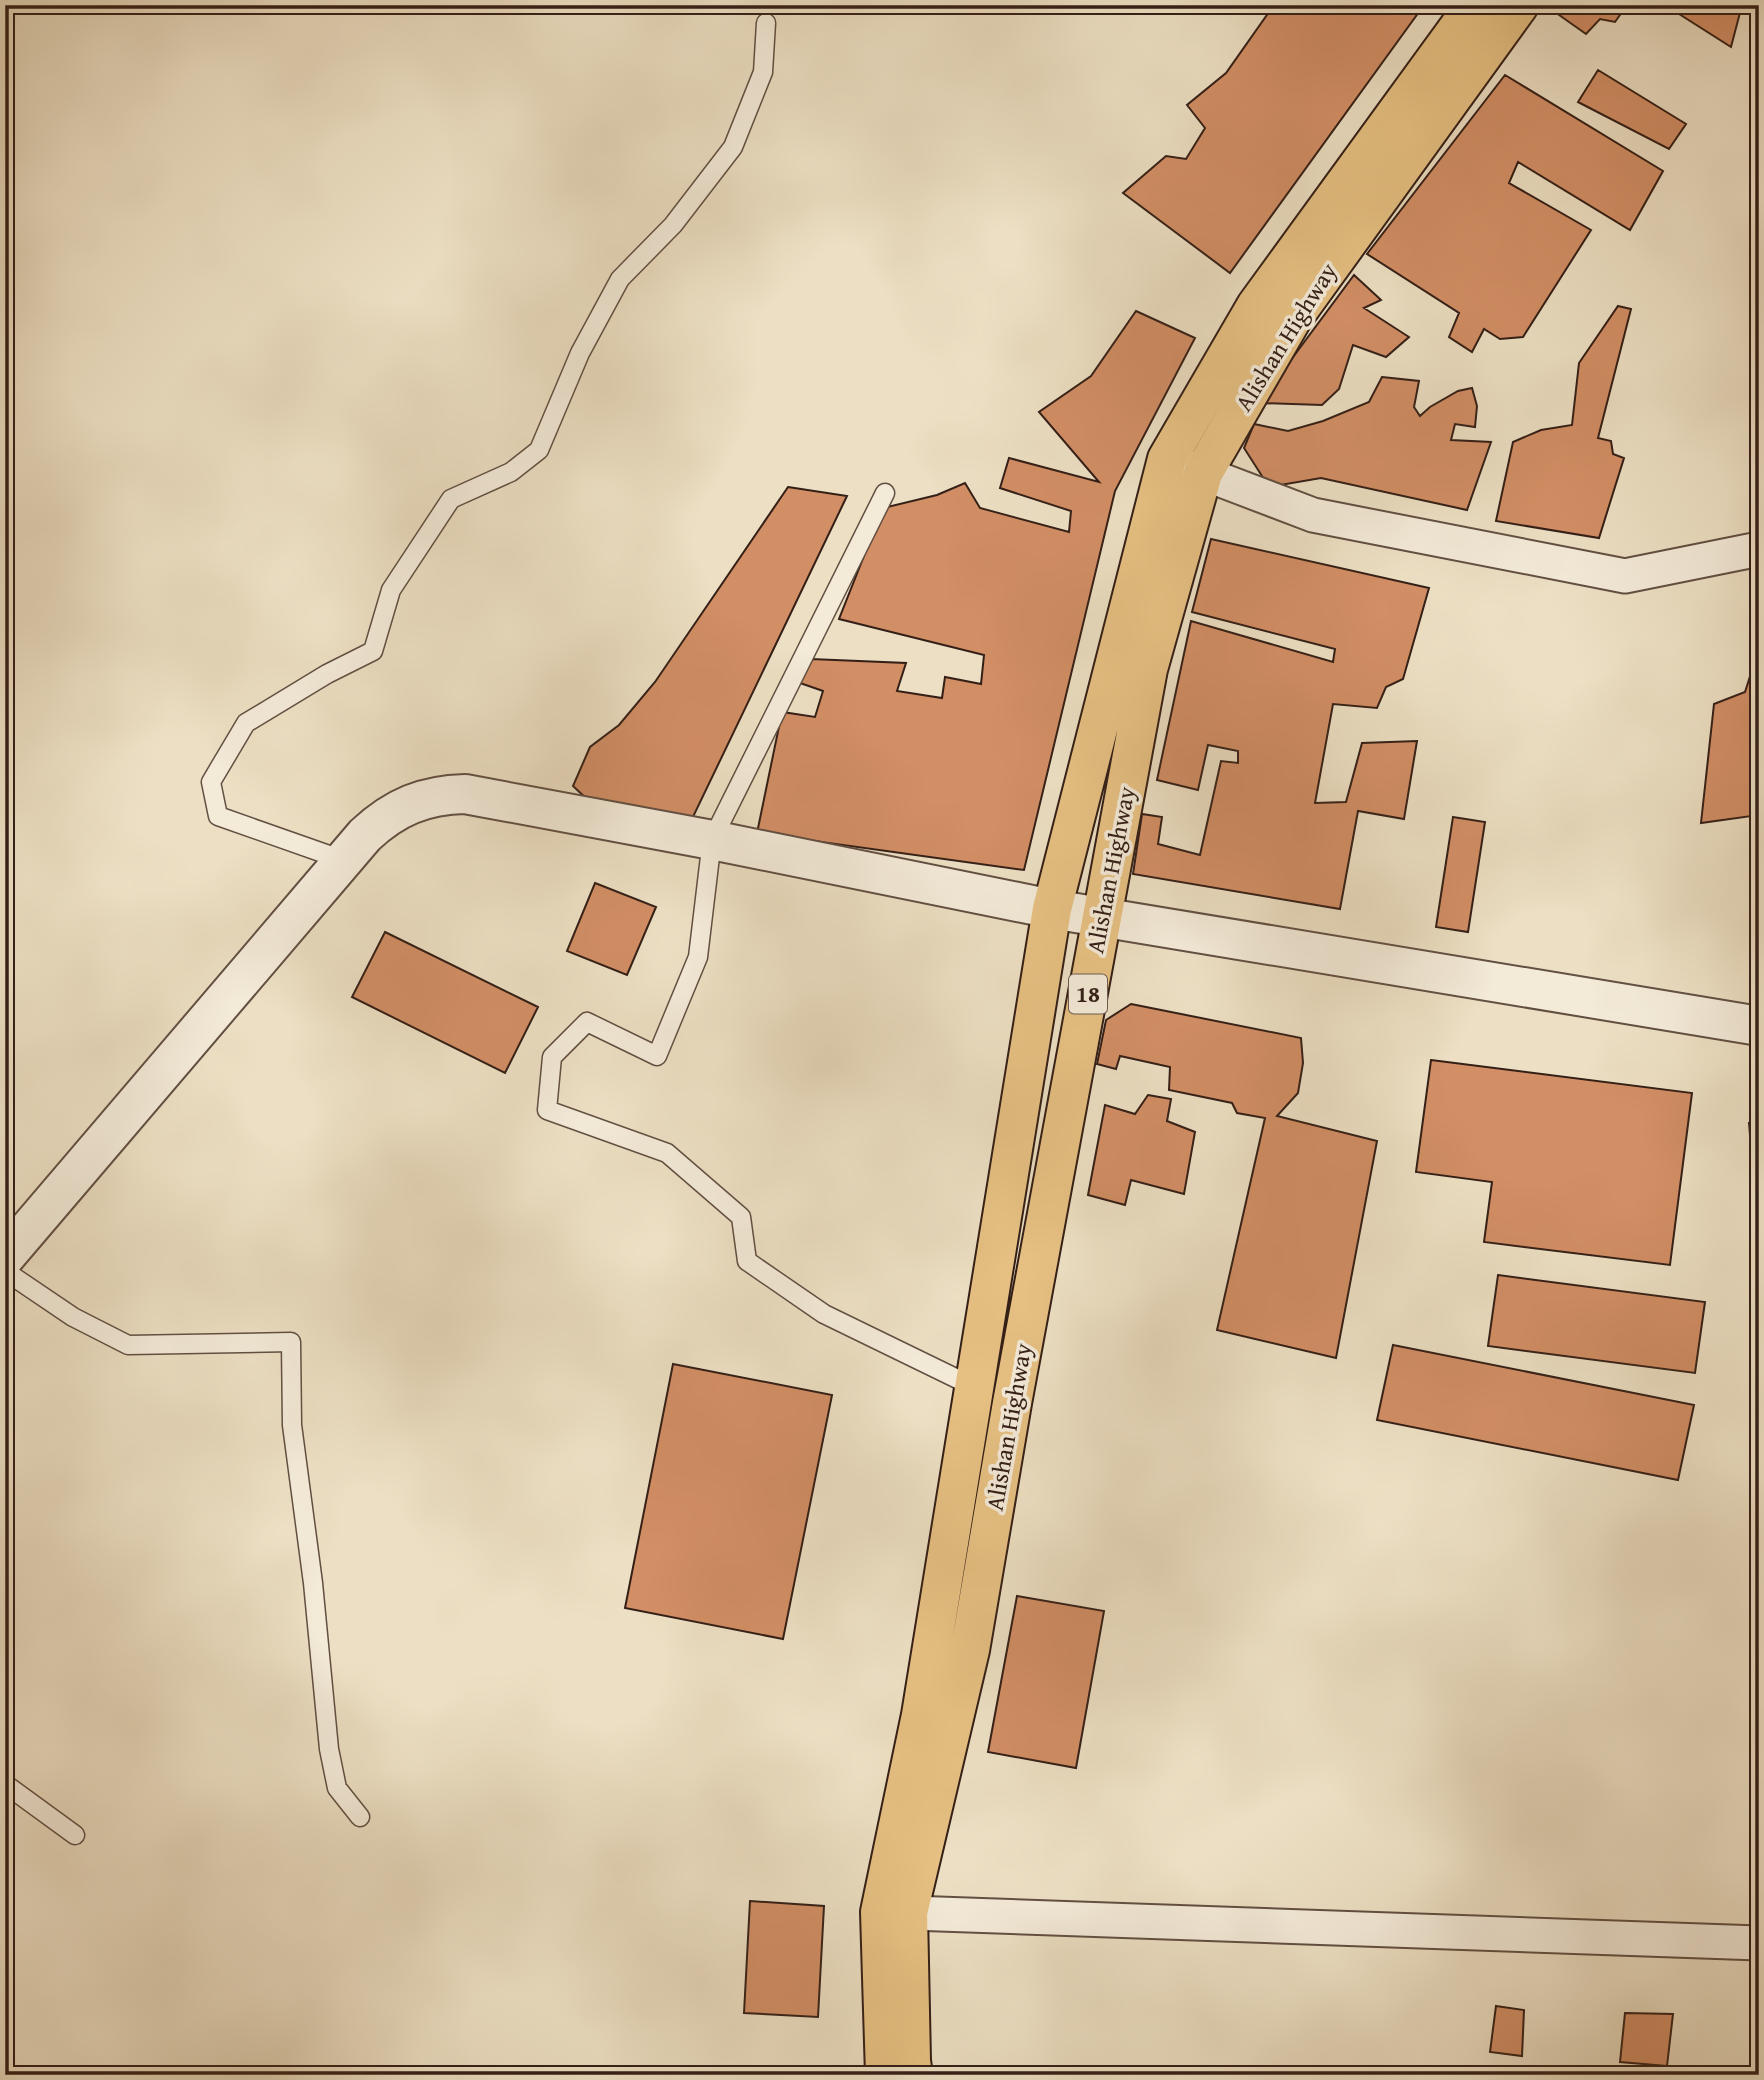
<svg xmlns="http://www.w3.org/2000/svg" width="1764" height="2080" font-family="'Gentium Book Plus',serif">
<style>
.building{fill:#d28e65;stroke:#341f17;stroke-width:2}
.lines{fill:none;stroke-linecap:round;stroke-linejoin:round}
.service-casing{stroke:#624f42;stroke-width:21}
.minor-casing{stroke:#624f42;stroke-width:37}
.tertiary-casing{stroke:#624f42;stroke-width:42}
.primary-casing{stroke:#341f17;stroke-width:42}
.service{stroke:#f3ead8;stroke-width:18}
.minor{stroke:#f3ead8;stroke-width:33}
.tertiary{stroke:#f3ead8;stroke-width:38}
.primary{stroke:#e6c082;stroke-width:38}
.labels{text-anchor:middle;stroke-width:7;stroke-linejoin:round;paint-order:stroke}
.shield{fill:#f3ead8;stroke:#6d5c51;stroke-width:2}
.shield-label{font-size:23px;font-weight:bold;fill:#341f17}
.street-label{font-size:24px;fill:#341f17;stroke:#f3ead8}
</style>
<rect width="100%" height="100%" fill="#ecdfc3"/>
<filter id="stains"><feTurbulence type="fractalNoise" baseFrequency=".00286" numOctaves="4"/><feColorMatrix values="0 0 0 0 .2 0 0 0 0 .09 0 0 0 0 .02 0 0 0 .5 -.17"/></filter>
<radialGradient id="worn" r=".72"><stop offset=".6" stop-color="#630" stop-opacity="0"/><stop offset="1" stop-color="#630" stop-opacity=".3"/></radialGradient>
<path class="building" d="M1274,5H1424L1230,273L1123,193L1166,156L1186,159L1205,128L1187,105L1226,73Z
M1545,5H1627L1615,22L1600,19L1586,34Z
M1665,5H1742L1731,47Z
M1598,70L1686,124L1669,149L1578,102Z
M1505,75L1663,171L1630,230L1518,162L1509,183L1591,230L1523,337L1500,339L1484,329L1472,352L1449,337L1459,313L1367,254Z
M1354,275L1381,300L1364,308L1409,337L1386,357L1353,345L1339,389L1322,405L1259,403Z
M1618,306L1631,309L1598,438L1611,441L1613,454L1624,458L1599,538L1496,521L1513,442L1541,430L1572,425L1579,363Z
M1136,311L1195,338L1115,491L1024,870L757,833L782,712L815,717L823,691L797,682L811,659L906,663L897,691L942,698L945,677L981,684L984,655L839,619L883,508L937,495L965,483L980,508L1069,532L1071,511L1000,488L1009,458L1099,482L1039,412L1091,376Z
M1382,377L1419,381L1414,407L1420,416L1430,407L1458,391L1472,388L1477,406L1475,427L1455,424L1451,440L1491,442L1467,510L1321,478L1269,487L1244,448L1254,424L1288,431L1323,421L1369,402Z
M788,487L847,496L692,819L589,801L573,786L590,747L619,725L655,682Z
M1211,539L1429,588L1403,679L1386,687L1377,708L1333,704L1315,803L1346,802L1362,743L1417,741L1404,819L1358,811L1340,909L1133,874L1142,814L1162,817L1158,844L1200,855L1221,761L1238,763V751L1208,745L1198,790L1157,780L1191,621L1333,662L1335,649L1192,612Z
M1759,648V815L1701,823L1714,704L1745,692Z
M1453,817L1485,822L1468,932L1436,927Z
M595,883L656,907L627,975L567,951Z
M385,932L538,1007L505,1073L352,997Z
M1131,1004L1301,1038L1303,1063L1298,1093L1277,1116L1377,1141L1336,1358L1217,1330L1265,1118L1237,1113L1232,1103L1169,1090L1170,1067L1120,1056L1116,1069L1097,1064L1106,1020Z
M1431,1060L1692,1093L1670,1265L1484,1242L1492,1182L1416,1172Z
M1148,1095L1171,1099L1167,1121L1195,1132L1184,1194L1131,1180L1125,1205L1088,1195L1105,1105L1135,1114Z
M1759,1122V1244L1749,1123Z
M1498,1275L1705,1302L1695,1373L1488,1346Z
M1393,1345L1694,1405L1678,1480L1377,1420Z
M673,1364L832,1395L783,1639L625,1608Z
M1017,1596L1104,1611L1076,1768L988,1752Z
M750,1901L824,1906L818,2017L744,2013Z
M1496,2006L1524,2010L1522,2056L1490,2052Z
M1625,2013L1673,2014L1667,2066L1620,2062Z"/>
<g class="lines">
<defs>
<path id="service" d="M885,493L712,840L698,957L657,1056L587,1022L552,1057L547,1110L667,1153L741,1217L747,1261L824,1314L974,1387
M343,860L218,816L211,782L246,723L327,674L373,651L391,590L451,499L511,472L539,450L580,353L620,279L673,225L733,147L763,72L766,23
M5,1271L73,1317L128,1345L291,1342L292,1425L313,1583L329,1749L337,1788L360,1817
M5,1784L75,1835"/>
<path id="minor" d="M1179,464L1313,515L1625,576L1759,549
M882,1912L1759,1943"/>
<path id="tertiary" d="M5,1257L365,835C395,807 424,795 465,794L712,840L1052,909L1759,1026"/>
<path id="primary" d="M885,2075L880,1912L921,1715L1052,909L1167,459L1256,306L1475,5
M913,2075L911,2061L908,1913L970,1650L1012,1403L1148,669L1203,473L1292,319L1519,5"/>
</defs>
<use href="#service" class="service-casing"/>
<use href="#minor" class="minor-casing"/>
<use href="#tertiary" class="tertiary-casing"/>
<use href="#primary" class="primary-casing"/>
<use href="#service" class="service"/>
<use href="#minor" class="minor"/>
<use href="#tertiary" class="tertiary"/>
<use href="#primary" class="primary"/>
</g>
<g class="labels">
<rect class="shield" x="1069" y="974.5" width="38" height="39" rx="5"/>
<g class="shield-label">
<text x="1088" y="1002">18</text>
</g>
<g class="street-label">
<text transform="translate(1286 337) rotate(-58)" y="8">Alishan Highway</text>
<text transform="translate(1111 870) rotate(-79)" y="8">Alishan Highway</text>
<text transform="translate(1009 1427) rotate(-80)" y="8">Alishan Highway</text>
</g>
</g>
<rect width="1764" height="2080" fill="none" stroke="#ecdfc3" stroke-width="28"/>
<rect x="7" y="7" width="1750" height="2066" fill="none" stroke="#341f17" stroke-width="3.5"/>
<rect x="14" y="14" width="1736" height="2052" fill="none" stroke="#341f17" stroke-width="2"/>
<rect width="100%" height="100%" filter="url(#stains)"/>
<rect width="100%" height="100%" fill="url(#worn)"/>
</svg>
